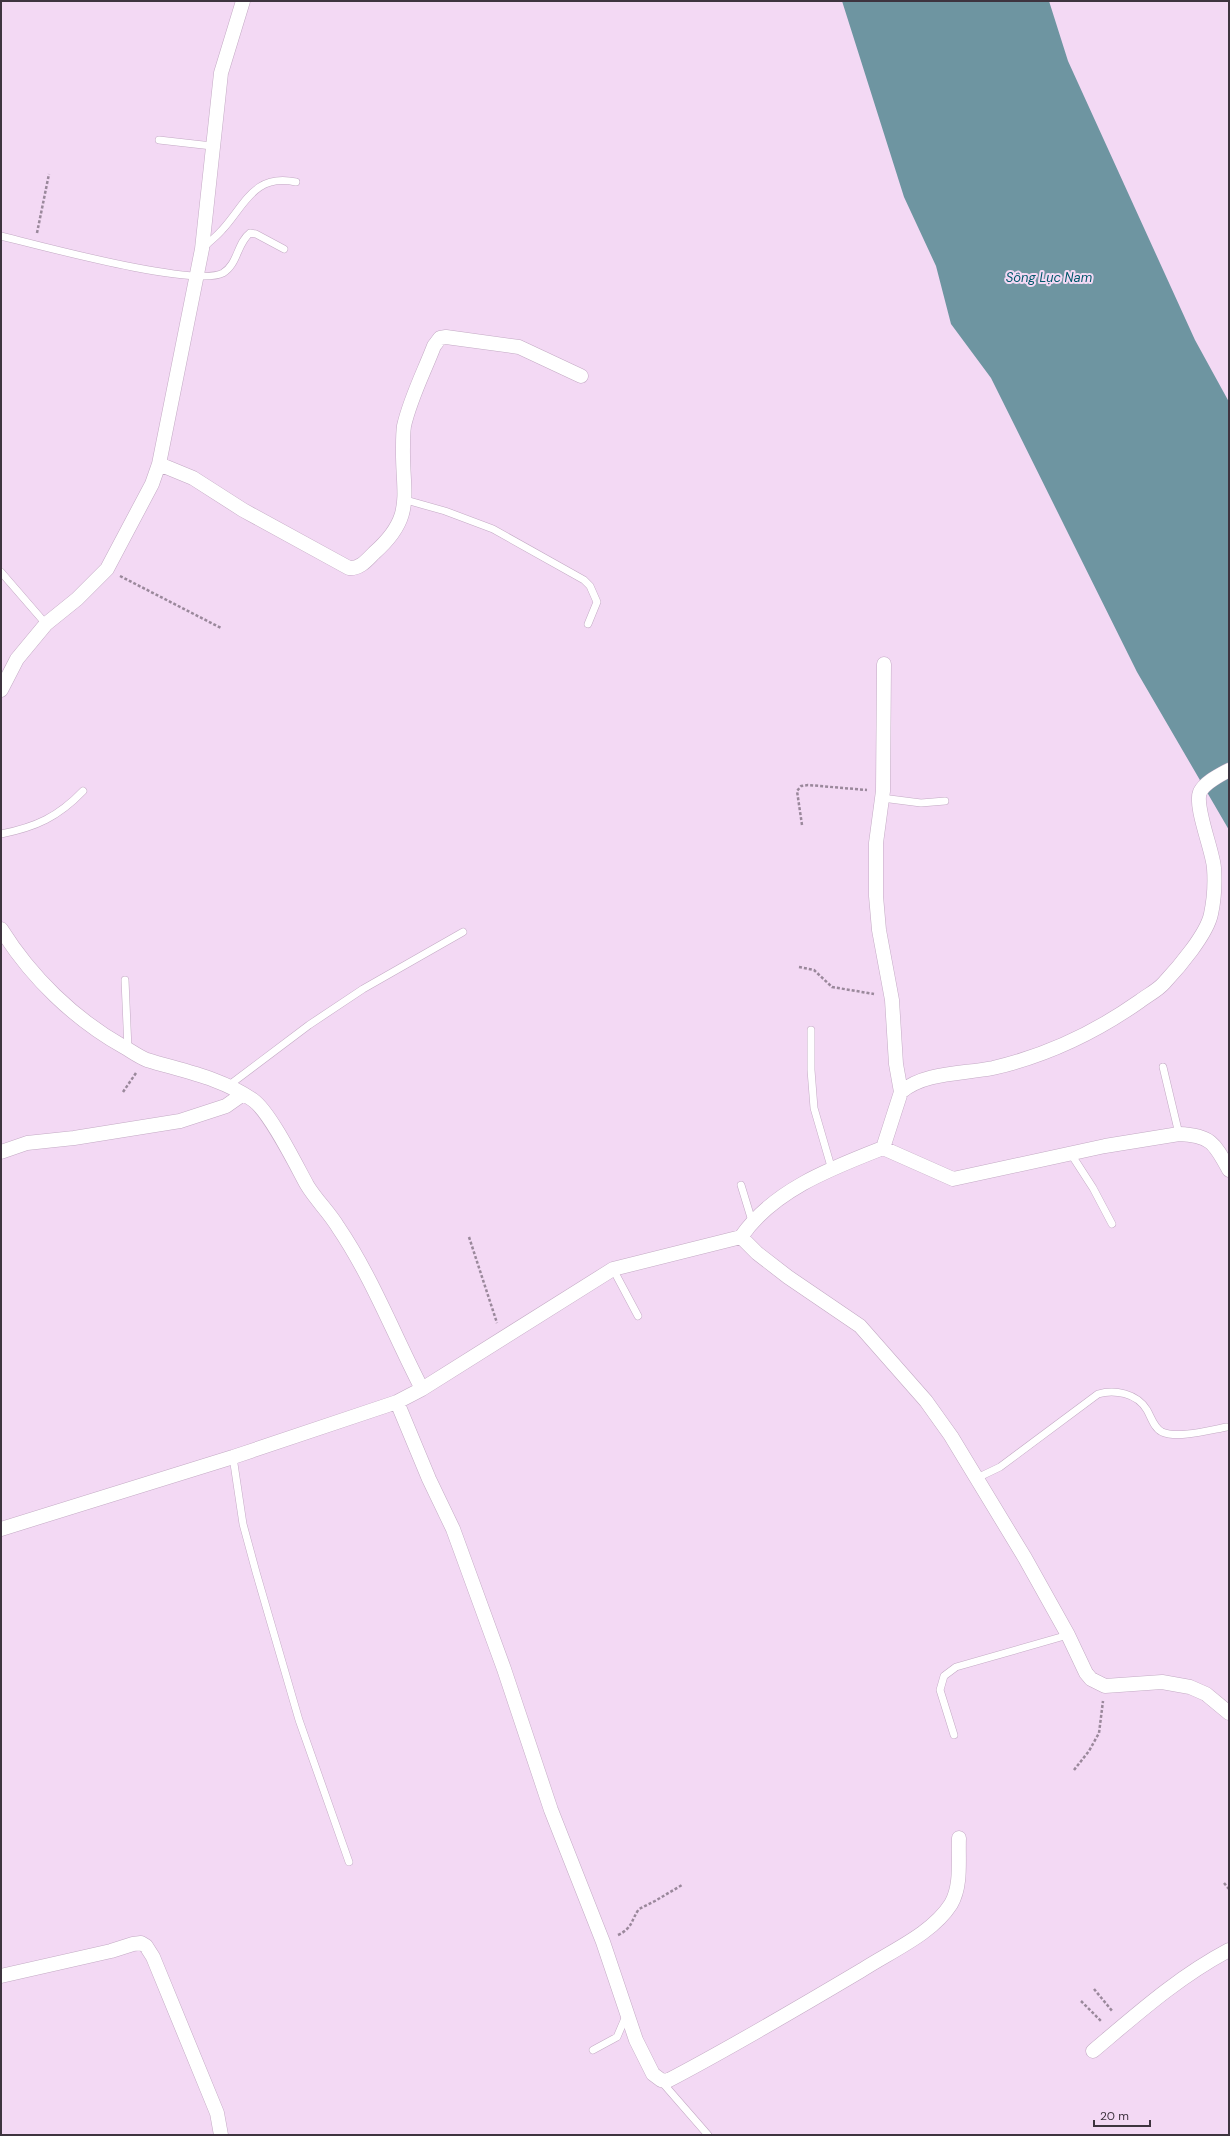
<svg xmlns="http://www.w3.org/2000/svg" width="1230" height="2136" font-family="'DM Sans',sans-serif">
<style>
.water{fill:#6e95a1}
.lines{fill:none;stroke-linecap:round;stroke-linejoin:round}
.lane-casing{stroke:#c3aac4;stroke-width:8}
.street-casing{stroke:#c3aac4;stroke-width:15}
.path{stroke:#9a889b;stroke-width:2.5;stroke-dasharray:3 2;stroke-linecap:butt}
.lane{stroke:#fff;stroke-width:7}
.street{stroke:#fff;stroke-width:14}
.labels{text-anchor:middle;stroke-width:4;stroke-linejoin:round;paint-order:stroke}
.water-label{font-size:13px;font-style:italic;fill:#00586a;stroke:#f3d9f4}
</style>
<rect width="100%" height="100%" fill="#f3d9f4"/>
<path class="water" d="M842,1H1049L1068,61L1195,340L1229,402V830L1137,672L991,378L951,324L936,266L904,197Z"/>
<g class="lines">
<defs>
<path id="lane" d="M159,140L212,146
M1,236C38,245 195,288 223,273C238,264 237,243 250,233L256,234L284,249
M204,247C210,241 217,236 222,230C245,205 254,173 296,182
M406,500L445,511L493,529L584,580L590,586L597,602L588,624
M1,572L46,624
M882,798L921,803L945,801
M1,834C36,827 58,817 83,791
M125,980L128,1049
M811,1030V1070L814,1108L832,1170
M1163,1067L1179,1134
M228,1086L309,1025L363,989L463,932
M1071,1154L1093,1188L1112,1224
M741,1185L752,1221
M613,1269L638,1316
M233,1457L243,1524L256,1572L299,1720L349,1862
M977,1478L1000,1467L1098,1394C1114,1389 1137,1393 1147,1410C1151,1417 1154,1428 1162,1432C1178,1439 1210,1430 1227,1427
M954,1735L940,1690L944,1676L956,1667L1068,1635
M593,2050L617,2037L626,2016
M661,2081L708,2135"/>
<path id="street" d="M159,464L193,478L243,510L349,568C360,569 367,560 374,553C416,516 402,495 403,447C403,440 403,433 404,426C410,399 424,372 434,346L440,338L446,337L519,347L581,376
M884,664L883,791L876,843V896L879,930L892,1000L896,1064L901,1092
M1,690L17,659L46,624L77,599L107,569L152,484L159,464L202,249L221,73L243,1
M1,929C31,977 74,1019 124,1047C131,1051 139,1057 147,1060C183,1071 222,1078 253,1100C270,1112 296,1165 307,1185C316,1200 329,1212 338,1227C372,1277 394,1335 422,1389
M883,1148L953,1179L1105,1146L1179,1134C1211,1135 1215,1144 1229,1170
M1,1152L27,1143L74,1138L180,1121L226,1106L243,1094
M741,1237L757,1253L788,1277L860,1326L926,1401L951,1436L1025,1558L1068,1635L1086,1673L1091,1679L1105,1686L1162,1682L1190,1687L1206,1694L1229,1713
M397,1402L429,1479L453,1529L504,1669L551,1810L603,1942L636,2040L653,2074L661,2080L667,2081C734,2046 798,2008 862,1970C891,1951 932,1934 951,1904C962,1885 958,1859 959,1838
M1,1529L233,1457L397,1402L422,1389L613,1269L741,1237C773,1190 832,1168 883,1148L901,1092C924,1072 963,1074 993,1068C1045,1056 1096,1032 1140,1001C1148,995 1158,990 1164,983C1179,967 1207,934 1211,914C1214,900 1215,882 1214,868C1213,851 1194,806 1200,792C1205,782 1220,775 1229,770
M1,1976L111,1951L133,1944L141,1943L146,1946L153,1957L217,2113L221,2135
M1093,2051C1137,2014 1178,1977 1229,1950"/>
</defs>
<use href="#lane" class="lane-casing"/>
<use href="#street" class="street-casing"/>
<path class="path" d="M37,233L49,174
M120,576L221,628
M802,825L797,791L801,786L808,785L867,790
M799,967L814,970L832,987L874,994
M123,1092L136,1073
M469,1237L497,1323
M1074,1770L1089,1751L1099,1733L1103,1701
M1224,1883L1229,1889
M618,1935C633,1928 631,1920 639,1909L655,1901L682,1885
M1094,1989L1113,2012
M1081,2001L1102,2022"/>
<use href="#lane" class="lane"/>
<use href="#street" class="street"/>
</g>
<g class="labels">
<g class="water-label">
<text x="1049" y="282">Sông Lục Nam</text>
</g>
</g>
<rect width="1230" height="2136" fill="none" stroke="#3e343f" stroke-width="4"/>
<path d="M1094 2120v6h56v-6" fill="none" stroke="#3e343f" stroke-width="2"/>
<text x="1100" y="2120" font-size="12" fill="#3e343f" stroke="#f3d9f4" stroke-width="3" paint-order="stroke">20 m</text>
</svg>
